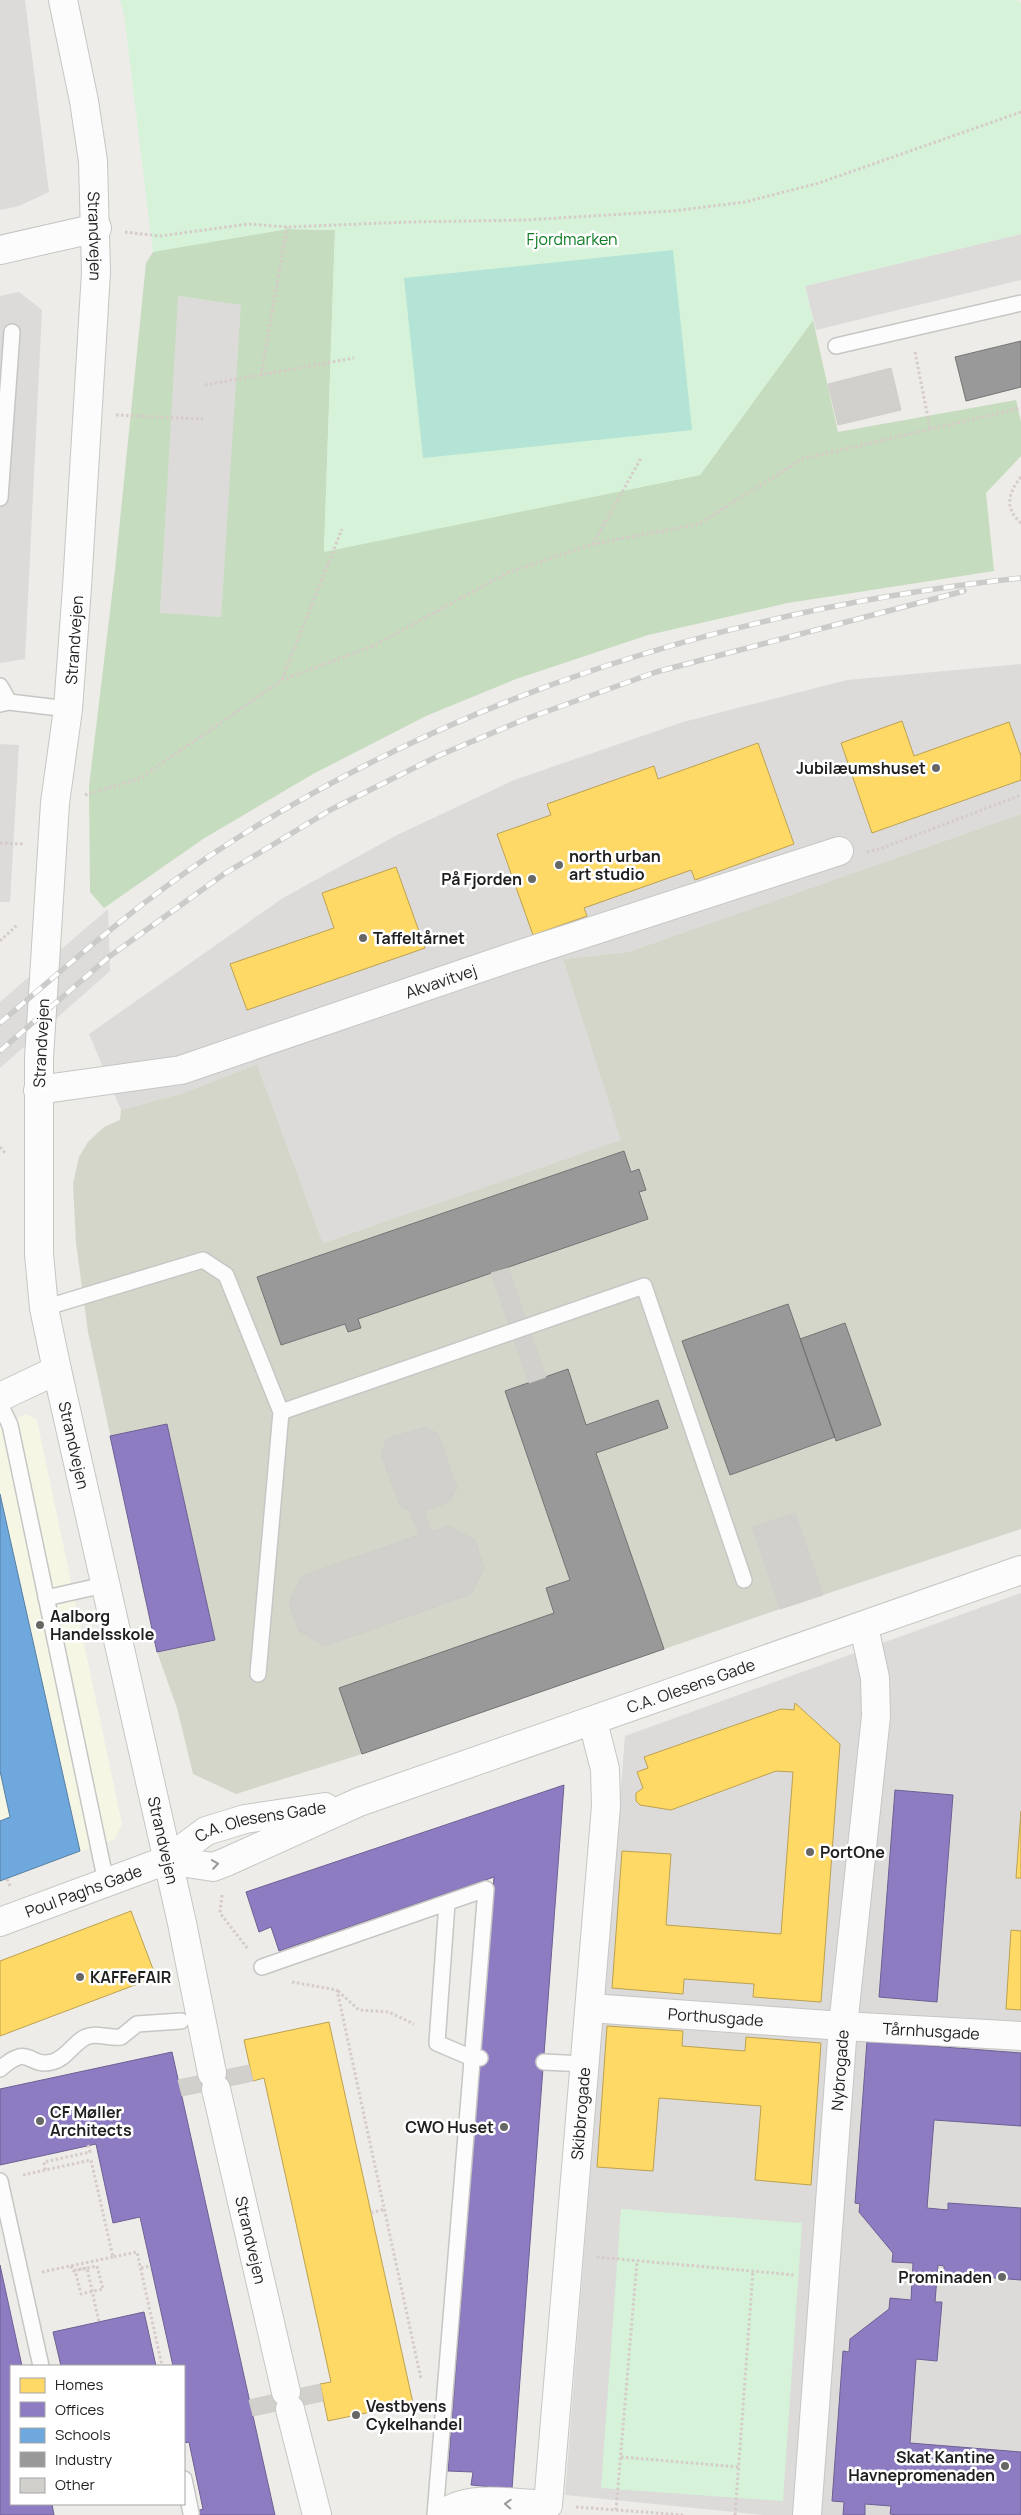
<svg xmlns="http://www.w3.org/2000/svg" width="1021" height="2515" font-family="Manrope,sans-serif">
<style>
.residential{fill:#dcdbd9}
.education{fill:#f5f6e4}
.construction{fill:#d5d6ca;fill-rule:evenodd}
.forest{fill:#c5dcbe;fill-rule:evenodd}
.park{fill:#d6f3da}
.pitch{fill:#b4e4d5}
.pier{fill:#dddcdb}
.homes{fill:#ffd966;stroke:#bca151}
.offices{fill:#8e7cc3;stroke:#6d6092}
.schools{fill:#6fa8dc;stroke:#577fa3}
.industry{fill:#999;stroke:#747474}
.building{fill:#d2d0cd;stroke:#d0cec9}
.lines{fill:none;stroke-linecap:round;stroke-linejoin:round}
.service-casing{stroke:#c6c6c4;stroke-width:18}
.minor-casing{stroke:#c6c6c4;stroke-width:30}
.tertiary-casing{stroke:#c6c6c4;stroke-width:30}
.path{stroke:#d6cbc8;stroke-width:3;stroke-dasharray:2.5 2.5;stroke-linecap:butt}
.service{stroke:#fcfcfc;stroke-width:15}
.minor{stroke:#fcfcfc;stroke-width:28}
.tertiary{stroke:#fcfcfc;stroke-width:28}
.rail-casing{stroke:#cbcbca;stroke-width:5.5}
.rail{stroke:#fff;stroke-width:4;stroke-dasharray:11;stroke-linecap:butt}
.oneway{stroke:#999}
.poi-dot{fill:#676765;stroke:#fff;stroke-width:2}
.labels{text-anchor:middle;stroke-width:5;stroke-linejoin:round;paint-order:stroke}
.street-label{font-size:16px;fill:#1f1f1f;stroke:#fff}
.park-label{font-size:16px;fill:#0e7c24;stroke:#fff}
.poi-label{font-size:16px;font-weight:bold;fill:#1f1f1f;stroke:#fff;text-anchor:start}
</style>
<rect width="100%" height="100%" fill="#edece8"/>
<path class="residential" d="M0,0H25L49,192L19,206L0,210Z
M1021,234V280L816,330L805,286Z
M19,292L42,310L25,659L0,663V296Z
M177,296L242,305L221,617L160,614Z
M1021,664V814L628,952L563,959L622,1140L323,1243L257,1064L183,1093L121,1110L89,1034L283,898L397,835L514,780L683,722L847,680Z
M0,744L19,745L10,902H0Z
M1021,1593V2515H765L565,2495L625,1736Z"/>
<path class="education" d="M26,1414L37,1420L122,1824L115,1839L0,1881V1427Z"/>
<path class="construction" d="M1021,814V1529L823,1595L795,1513L752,1527L780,1609L362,1754L236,1794L193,1774L177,1708L157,1652L88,1332L76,1243L73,1184L79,1157L88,1142L104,1127L120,1120L121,1110L183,1093L257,1064L323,1243L621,1140L563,959L628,952ZM787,1304L800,1339L845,1323L881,1425L837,1441L835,1437L730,1475L683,1341Z"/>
<path class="forest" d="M287,229L335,230L324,551L700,475L813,320L838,432L1016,400L1021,422V456L986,493L994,571L788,603L648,635L516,679L426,716L313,774L203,839L104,908L90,892L89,786L115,570L146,263L153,252L161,250ZM178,296L241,305L221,617L160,613Z"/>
<path class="park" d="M120,0H1017L1021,3V234L805,286L813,320L700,475L324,552L335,230L287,229L153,252L124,14Z
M621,2209L802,2223L783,2501L601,2488Z"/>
<path class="pitch" d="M673,250L692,430L423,458L404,278Z"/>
<path class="pier" d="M108,909L110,971L0,1068V1002Z"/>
<path class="homes" d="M902,721L914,756L1009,722L1021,756V780L872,833L841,743Z
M758,743L794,844L695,880L691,870L584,908L587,916L533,935L497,834L551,815L547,804L654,766L658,779Z
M396,867L425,948L247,1010L230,964L334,928L322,893Z
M795,1703L840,1744L821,2002L753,1997L754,1984L684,1979L683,1994L612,1988L622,1851L671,1854L666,1925L781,1934L793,1772L776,1771L671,1810L640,1805L636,1801V1793L643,1788L637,1772L648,1768L644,1757L781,1709L794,1710Z
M1021,1811V1878H1016Z
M131,1911L156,1977L0,2036V1961Z
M1011,1930L1021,1931V2010L1006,2009Z
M329,2022L413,2403L328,2421L320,2384L331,2382L264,2078L253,2081L244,2040Z
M607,2026L683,2031L682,2046L745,2051L746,2037L821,2043L811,2185L755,2180L761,2106L659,2098L653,2171L597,2167Z"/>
<path class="offices" d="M167,1424L215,1640L157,1652L110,1436Z
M564,1785L528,2270L512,2489L471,2485L473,2472L448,2471L494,1877L279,1951L271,1927L259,1932L246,1892Z
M895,1790L953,1795L937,2002L879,1997Z
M867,2041L1021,2053V2126L934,2120L927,2208L948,2210V2203L1021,2208V2280L944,2274V2266L938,2265L935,2302H942L937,2361L916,2359L910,2443L1021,2452V2515H897L890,2514L891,2506L865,2504V2515H843L844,2502L832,2501L843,2351L849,2352L850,2339L889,2309L890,2298L911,2300L913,2263L892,2262L893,2253L859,2212L860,2204L855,2203Z
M172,2052L275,2515H185L203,2509L189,2442L184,2443V2366H173L140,2217L113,2223L96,2144L0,2165V2089Z
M0,2265L22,2366H11V2504H52L54,2515H0Z
M144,2312L156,2366H61L53,2332Z"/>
<path class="schools" d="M0,1494L80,1851L0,1881V1821L10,1817L0,1771Z"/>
<path class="industry" d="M1021,341V387L966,401L955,357Z
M624,1151L631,1172L639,1169L646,1190L639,1192L648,1219L358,1319L361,1328L348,1332L345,1324L281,1345L257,1277Z
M788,1304L835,1437L730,1475L682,1341Z
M845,1323L881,1425L836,1441L800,1339Z
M568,1369L586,1425L658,1400L668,1428L596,1453L664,1649L362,1754L339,1688L554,1613L546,1588L570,1580L505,1391Z"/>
<path class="building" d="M891,368L901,410L838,425L828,384Z
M508,1268L546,1377L529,1383L491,1273Z
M425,1427L438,1434L457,1488L449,1502L424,1511L431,1532L448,1526L475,1540L484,1568L471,1594L325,1646L299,1631L289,1603L302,1576L419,1535L410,1511L400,1506L381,1454L387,1439Z
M795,1513L823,1595L780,1609L752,1527Z
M249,2065L253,2081L182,2096L178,2080Z
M320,2384L323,2401L253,2416L249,2400Z"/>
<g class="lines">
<defs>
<path id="service" d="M836,346L1021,303
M0,498L12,332
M0,686L9,702
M0,704L9,702L68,709
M44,1308L203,1260L226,1275L281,1412L258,1674
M0,1404L10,1425L106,1882
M281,1412L644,1286L744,1580
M46,1598L104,1585
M447,1903L437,2043L472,2058H480
M262,1967L486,1889L435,2515
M544,2062L585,2064
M0,2069C31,2042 27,2068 52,2062C66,2059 74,2042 86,2037C96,2032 110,2039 121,2037L137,2024L181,2021
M0,2181L41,2366
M184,2479L191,2513"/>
<g id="minor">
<path id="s1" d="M38,1090L181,1070L509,958L839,851"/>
<path d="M0,1397L57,1370"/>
<path id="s2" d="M167,1860L213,1867L226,1862L359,1802L1021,1570"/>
<path id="s3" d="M0,1922L167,1860L206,1831L245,1819L325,1807"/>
<path id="s4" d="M590,2008L843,2026L1021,2036"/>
<path id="s5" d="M443,2515C465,2493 518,2504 548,2505L606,1806L605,1769L593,1722"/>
<path id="s6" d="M807,2515L843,2026L876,1716L875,1678L864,1627"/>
</g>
<g id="tertiary">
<path id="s7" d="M63,0L84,101L93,161L96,272L77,587L68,709L55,803L39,1058V1254L44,1308L57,1370L182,1923L212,2073"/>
<path d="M0,250L97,228"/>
<path id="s8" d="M216,2089L286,2392"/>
<path d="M290,2409L317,2515"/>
</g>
</defs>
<use href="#service" class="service-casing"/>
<use href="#minor" class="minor-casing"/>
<use href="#tertiary" class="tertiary-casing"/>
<path class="path" d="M125,232L160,236L249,224L287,227L408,222L526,220L672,211L745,202L819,183L1021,112
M915,352L930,428
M261,376L287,227
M205,385L354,358
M116,415L203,419
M1021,477C1008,493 1004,508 1021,523
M593,544L641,458
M282,679L342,529
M85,795L141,778L282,680L373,646L507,573L593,544L699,524L802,459L1021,408
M0,843L24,844
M867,852L885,847L1021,795
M0,941L18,924
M0,1147L6,1154
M7,1879L11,1888
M222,1895L220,1913L248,1949
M292,1982L337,1990L421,2379
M338,1991L359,2010L389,2012L414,2024
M45,2170L44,2162L90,2152L88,2145
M23,2175L91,2160L113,2257L137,2252L162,2366
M371,2213L385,2209
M597,2257L795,2275
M71,2266L73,2271L97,2266L103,2289L81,2294L75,2270L87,2268L99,2322
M141,2268L151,2266
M42,2272L113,2257
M621,2457L739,2467
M576,2507L683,2515
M616,2510L637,2261
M735,2515L753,2271"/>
<use href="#service" class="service"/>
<use href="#minor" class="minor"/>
<use href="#tertiary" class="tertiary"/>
<defs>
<path id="rail" d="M0,1023C69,964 138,903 214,853C456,694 735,609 1021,578
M0,1051L110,956L224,874L332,809L440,755L523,720L656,672L964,591"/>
</defs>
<use href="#rail" class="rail-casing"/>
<use href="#rail" class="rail"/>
</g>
<defs><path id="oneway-chevron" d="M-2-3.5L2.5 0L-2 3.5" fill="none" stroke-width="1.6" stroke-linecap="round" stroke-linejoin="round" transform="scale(1.25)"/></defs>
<g class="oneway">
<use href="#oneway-chevron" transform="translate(215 1864) rotate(-9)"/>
<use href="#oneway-chevron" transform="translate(508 2504) rotate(-177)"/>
</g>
<g class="poi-dot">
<circle cx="936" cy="768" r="5"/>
<circle cx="559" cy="865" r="5"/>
<circle cx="532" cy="879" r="5"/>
<circle cx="363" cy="938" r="5"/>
<circle cx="40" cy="1625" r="5"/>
<circle cx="810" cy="1852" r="5"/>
<circle cx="80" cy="1977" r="5"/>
<circle cx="40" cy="2121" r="5"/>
<circle cx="504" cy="2127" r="5"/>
<circle cx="1002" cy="2277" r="5"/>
<circle cx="356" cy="2415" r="5"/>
<circle cx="1005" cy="2466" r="5"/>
</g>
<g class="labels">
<g class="street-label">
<text dy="6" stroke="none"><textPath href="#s7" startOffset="239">Strandvejen</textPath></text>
<text transform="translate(74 640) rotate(-86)" y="6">Strandvejen</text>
<text dy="6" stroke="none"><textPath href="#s1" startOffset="419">Akvavitvej</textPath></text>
<text transform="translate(41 1043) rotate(-87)" y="6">Strandvejen</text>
<text dy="6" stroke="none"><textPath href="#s7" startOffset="1454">Strandvejen</textPath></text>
<text dy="6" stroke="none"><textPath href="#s2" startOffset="558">C.A. Olesens Gade</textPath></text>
<text dy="6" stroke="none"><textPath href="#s3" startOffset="282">C.A. Olesens Gade</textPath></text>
<text dy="6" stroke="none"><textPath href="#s7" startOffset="1859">Strandvejen</textPath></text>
<text dy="6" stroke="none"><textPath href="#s3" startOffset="89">Poul Paghs Gade</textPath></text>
<text dy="6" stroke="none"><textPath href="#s4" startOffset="126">Porthusgade</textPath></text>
<text dy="6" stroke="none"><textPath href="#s4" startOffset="342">Tårnhusgade</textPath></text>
<text dy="6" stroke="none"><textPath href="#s6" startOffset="446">Nybrogade</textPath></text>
<text dy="6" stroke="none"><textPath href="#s5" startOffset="501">Skibbrogade</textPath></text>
<text dy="6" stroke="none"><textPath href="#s8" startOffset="155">Strandvejen</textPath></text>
</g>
<g class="park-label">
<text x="572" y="245">Fjordmarken</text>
</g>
<g class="poi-label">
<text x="926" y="774" text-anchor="end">Jubilæumshuset</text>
<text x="569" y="862">north urban<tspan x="569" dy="18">art studio</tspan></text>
<text x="522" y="885" text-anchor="end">På Fjorden</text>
<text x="373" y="944">Taffeltårnet</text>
<text x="50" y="1622">Aalborg<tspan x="50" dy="18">Handelsskole</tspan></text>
<text x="820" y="1858">PortOne</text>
<text x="90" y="1983">KAFFeFAIR</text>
<text x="50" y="2118">CF Møller<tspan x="50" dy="18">Architects</tspan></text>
<text x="494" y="2133" text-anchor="end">CWO Huset</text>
<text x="992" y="2283" text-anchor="end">Prominaden</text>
<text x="366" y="2412">Vestbyens<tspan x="366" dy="18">Cykelhandel</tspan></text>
<text x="995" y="2463" text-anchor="end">Skat Kantine<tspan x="995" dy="18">Havnepromenaden</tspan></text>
</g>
</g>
<rect x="10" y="2365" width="175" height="140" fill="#ffffff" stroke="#a5a5a5"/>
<rect x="20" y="2378" width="25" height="15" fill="#ffd966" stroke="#a5a5a5"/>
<text x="55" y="2390" font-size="15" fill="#1f1f1f">Homes</text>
<rect x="20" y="2402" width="25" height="15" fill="#8e7cc3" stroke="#a5a5a5"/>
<text x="55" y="2415" font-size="15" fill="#1f1f1f">Offices</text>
<rect x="20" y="2428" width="25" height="15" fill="#6fa8dc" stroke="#a5a5a5"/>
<text x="55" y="2440" font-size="15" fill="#1f1f1f">Schools</text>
<rect x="20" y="2452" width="25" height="15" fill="#999999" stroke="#a5a5a5"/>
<text x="55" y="2465" font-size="15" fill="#1f1f1f">Industry</text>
<rect x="20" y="2478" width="25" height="15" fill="#d2d0cd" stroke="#a5a5a5"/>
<text x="55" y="2490" font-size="15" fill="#1f1f1f">Other</text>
</svg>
